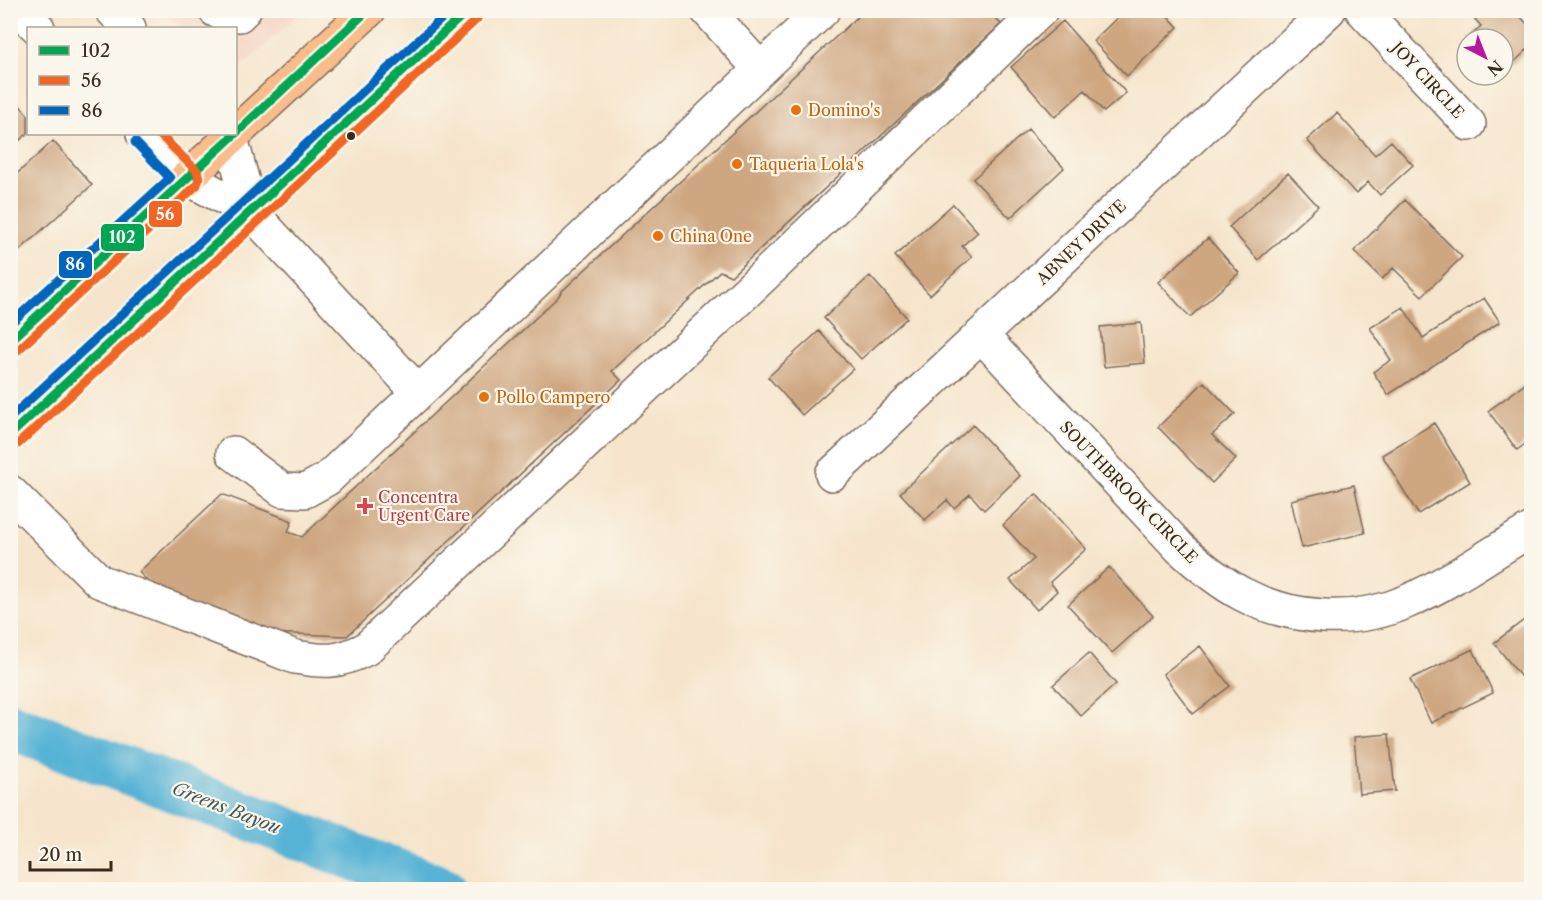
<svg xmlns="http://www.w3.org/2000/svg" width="1542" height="900" font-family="'Libre Caslon Text',serif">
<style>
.built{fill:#f4d3c1}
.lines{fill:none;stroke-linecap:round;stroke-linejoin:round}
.river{stroke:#57b3d5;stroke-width:48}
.building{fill:#cea680}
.minor-casing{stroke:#7c6b5b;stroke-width:36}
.major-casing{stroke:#7c6b5b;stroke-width:36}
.minor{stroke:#fff;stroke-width:33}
.major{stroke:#f9bc8a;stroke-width:33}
.bus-1-casing{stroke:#fbf7ec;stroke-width:14}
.bus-2-casing{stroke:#fbf7ec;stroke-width:14}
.bus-3-casing{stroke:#fbf7ec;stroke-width:14}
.bus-1{stroke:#00a651;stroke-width:9}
.bus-2{stroke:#f26522;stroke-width:9}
.bus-3{stroke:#0065bd;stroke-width:9}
.food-dot{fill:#e8710a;stroke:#fbf7ec;stroke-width:2}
.bus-dot{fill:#3b2a1e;stroke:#fbf7ec;stroke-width:2}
.health-dot{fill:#e0444e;stroke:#fbf7ec;stroke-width:2}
.labels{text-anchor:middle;stroke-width:4.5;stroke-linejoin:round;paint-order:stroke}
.street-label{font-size:16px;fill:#3b2a1e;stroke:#fbf7ec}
.food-label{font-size:16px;fill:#c56008;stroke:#fbf7ec;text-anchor:start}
.health-label{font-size:16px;fill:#be3a42;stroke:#fbf7ec;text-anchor:start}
.water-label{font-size:18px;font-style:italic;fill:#455a5e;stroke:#fbf7ec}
.line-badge{stroke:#fbf7ec;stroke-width:2}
.badge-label{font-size:16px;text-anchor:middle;font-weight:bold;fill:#fff}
</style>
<rect width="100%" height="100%" fill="#fbf7ec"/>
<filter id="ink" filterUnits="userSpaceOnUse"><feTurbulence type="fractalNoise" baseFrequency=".0167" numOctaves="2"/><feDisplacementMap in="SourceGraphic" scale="12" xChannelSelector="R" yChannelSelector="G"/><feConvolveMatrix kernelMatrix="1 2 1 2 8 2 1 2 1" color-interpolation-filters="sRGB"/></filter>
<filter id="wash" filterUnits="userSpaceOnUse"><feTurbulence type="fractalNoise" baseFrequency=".008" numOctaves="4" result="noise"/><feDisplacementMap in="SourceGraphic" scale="24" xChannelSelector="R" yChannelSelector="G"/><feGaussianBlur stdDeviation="1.35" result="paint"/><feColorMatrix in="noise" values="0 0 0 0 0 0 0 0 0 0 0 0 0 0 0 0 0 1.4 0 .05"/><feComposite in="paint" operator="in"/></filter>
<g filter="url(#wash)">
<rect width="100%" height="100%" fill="#f6e5cc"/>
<path class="built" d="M162,11H302L236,72V28H180Z"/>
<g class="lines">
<path class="river" d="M10,726L442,890"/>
</g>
<g id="blocks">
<path class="building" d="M865,10H1001L994,17L1001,24L731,276L720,271L612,371L621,380L347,636L267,633L161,596L139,572L222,494L292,521L288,532L302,537L558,297L561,292Z
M1125,10H1162L1178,27L1127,76L1093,41Z
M1467,10H1514L1532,29V45L1503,73V39H1468L1481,26Z
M1063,21L1126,93L1104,112L1085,90L1055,117L1011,67Z
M10,94L28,115V133L10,149Z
M1337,113L1375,155L1391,141L1413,165L1380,195L1368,182L1356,194L1307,140Z
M1028,129L1064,168L1010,218L973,179Z
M53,141L92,185L20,250L10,240V180Z
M1288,173L1318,206L1258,260L1229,227Z
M1405,200L1462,257L1422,296L1393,268L1382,279L1354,251Z
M953,204L978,232L962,246L972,257L930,295L895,256Z
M1208,238L1239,273L1190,317L1158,282Z
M870,276L907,318L861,359L824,318Z
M1484,298L1500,322L1388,395L1373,372L1391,360L1370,328L1403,307L1423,338Z
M1141,323L1145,363L1104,367L1100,327Z
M819,331L853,369L802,415L768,377Z
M1532,379V439L1517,450L1488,411Z
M1204,382L1235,414L1212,435L1236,459L1212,483L1158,427Z
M1434,423L1470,482L1418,514L1382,455Z
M973,425L1020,476L984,510L970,494L954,508L947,500L925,520L900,493Z
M1354,485L1365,533L1302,548L1291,500Z
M1036,494L1086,549L1050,582L1057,591L1037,610L1010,580L1034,559L1003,525Z
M1109,567L1153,616L1112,653L1068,605Z
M1532,614V669L1521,677L1494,643Z
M1200,646L1230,686L1193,714L1163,674Z
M1473,649L1493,693L1431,723L1410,679Z
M1089,653L1116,684L1081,716L1053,685Z
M1389,734L1395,791L1359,794L1354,737Z"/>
</g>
</g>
<g filter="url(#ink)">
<use href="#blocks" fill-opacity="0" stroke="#7c6b5b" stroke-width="1.5"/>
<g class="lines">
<defs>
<path id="minor" d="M19,10L38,28
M112,10L129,28
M215,10L222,14L239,15L244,10
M707,10L760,69
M1362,10L1469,124
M143,134L187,178L251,212L418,392
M227,134L231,138L251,212
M981,335L1180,548C1199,565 1219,582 1242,594C1291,620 1355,624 1406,602C1450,583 1490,554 1532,529
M233,453L282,490L305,491L327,479L823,10
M832,474L1329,10
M10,492L99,581L295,657C325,662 338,663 366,649L773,267L1041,10"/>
<path id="major" d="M10,341L369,10
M10,435L469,10"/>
</defs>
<use href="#minor" class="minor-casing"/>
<use href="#major" class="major-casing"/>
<use href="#minor" class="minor"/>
<use href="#major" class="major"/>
<defs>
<path id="bus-1" d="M236,133L368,10
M10,341L235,134
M10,435L468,10"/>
<path id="bus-2" d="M18,350L197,185L199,178L197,171L159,134
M18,444L477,19"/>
<path id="bus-3" d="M10,324L170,178L135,142
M10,418L451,10"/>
</defs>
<use href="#bus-1" class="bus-1-casing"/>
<use href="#bus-2" class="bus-2-casing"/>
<use href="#bus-3" class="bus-3-casing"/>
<use href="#bus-1" class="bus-1"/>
<use href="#bus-2" class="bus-2"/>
<use href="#bus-3" class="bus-3"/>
</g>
</g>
<g class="food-dot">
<circle cx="796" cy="110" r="6"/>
<circle cx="737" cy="164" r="6"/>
<circle cx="658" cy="236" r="6"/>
<circle cx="484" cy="397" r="6"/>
</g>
<circle class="bus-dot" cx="351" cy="136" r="5"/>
<path class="health-dot" d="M362 497h6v6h6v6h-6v6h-6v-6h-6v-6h6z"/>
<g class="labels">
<g class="street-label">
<text transform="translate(1428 80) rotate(47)" y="6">JOY CIRCLE</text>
<text transform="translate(1081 242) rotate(-43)" y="6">ABNEY DRIVE</text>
<text transform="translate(1129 492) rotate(46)" y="6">SOUTHBROOK CIRCLE</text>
</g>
<g class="food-label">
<text x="808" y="116">Domino's</text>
<text x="749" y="170">Taqueria Lola's</text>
<text x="670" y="242">China One</text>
<text x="496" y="403">Pollo Campero</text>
</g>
<g class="health-label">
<text x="378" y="503">Concentra<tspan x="378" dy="18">Urgent Care</tspan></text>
</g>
<g class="water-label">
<text transform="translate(226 808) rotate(21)" y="6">Greens Bayou</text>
</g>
</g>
<g class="line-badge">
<rect x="148" y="200" width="35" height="28" rx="6" fill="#f26522"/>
<rect x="100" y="223" width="45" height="29" rx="6" fill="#00a651"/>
<rect x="58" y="250" width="35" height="29" rx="6" fill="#0065bd"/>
</g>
<g class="badge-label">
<text x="165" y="220">56</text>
<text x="122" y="243">102</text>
<text x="75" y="270">86</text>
</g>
<rect width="1542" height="900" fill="none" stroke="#fbf7ec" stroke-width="36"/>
<rect x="27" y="27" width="210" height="108" fill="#fbf7ec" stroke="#aea59a" stroke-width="1.5"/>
<rect x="39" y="46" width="30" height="9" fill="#00a651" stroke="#aea59a" stroke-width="1.5"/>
<text x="81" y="57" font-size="18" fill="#3b2a1e">102</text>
<rect x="39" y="76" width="30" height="9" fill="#f26522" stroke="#aea59a" stroke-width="1.5"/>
<text x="81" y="87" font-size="18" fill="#3b2a1e">56</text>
<rect x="39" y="106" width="30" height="9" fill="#0065bd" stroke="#aea59a" stroke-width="1.5"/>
<text x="81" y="117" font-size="18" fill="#3b2a1e">86</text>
<g transform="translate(1485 57) rotate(138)"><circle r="28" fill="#fbf7ec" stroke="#aea59a" stroke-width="1.5"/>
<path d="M0-4.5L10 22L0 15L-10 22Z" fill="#b5179e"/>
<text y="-9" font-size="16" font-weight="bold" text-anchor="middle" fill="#3b2a1e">N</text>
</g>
<path d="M30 861v9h81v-9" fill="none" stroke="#3b2a1e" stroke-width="3"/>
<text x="39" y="861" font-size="18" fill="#3b2a1e" stroke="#fbf7ec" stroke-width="4.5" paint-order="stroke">20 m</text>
</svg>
